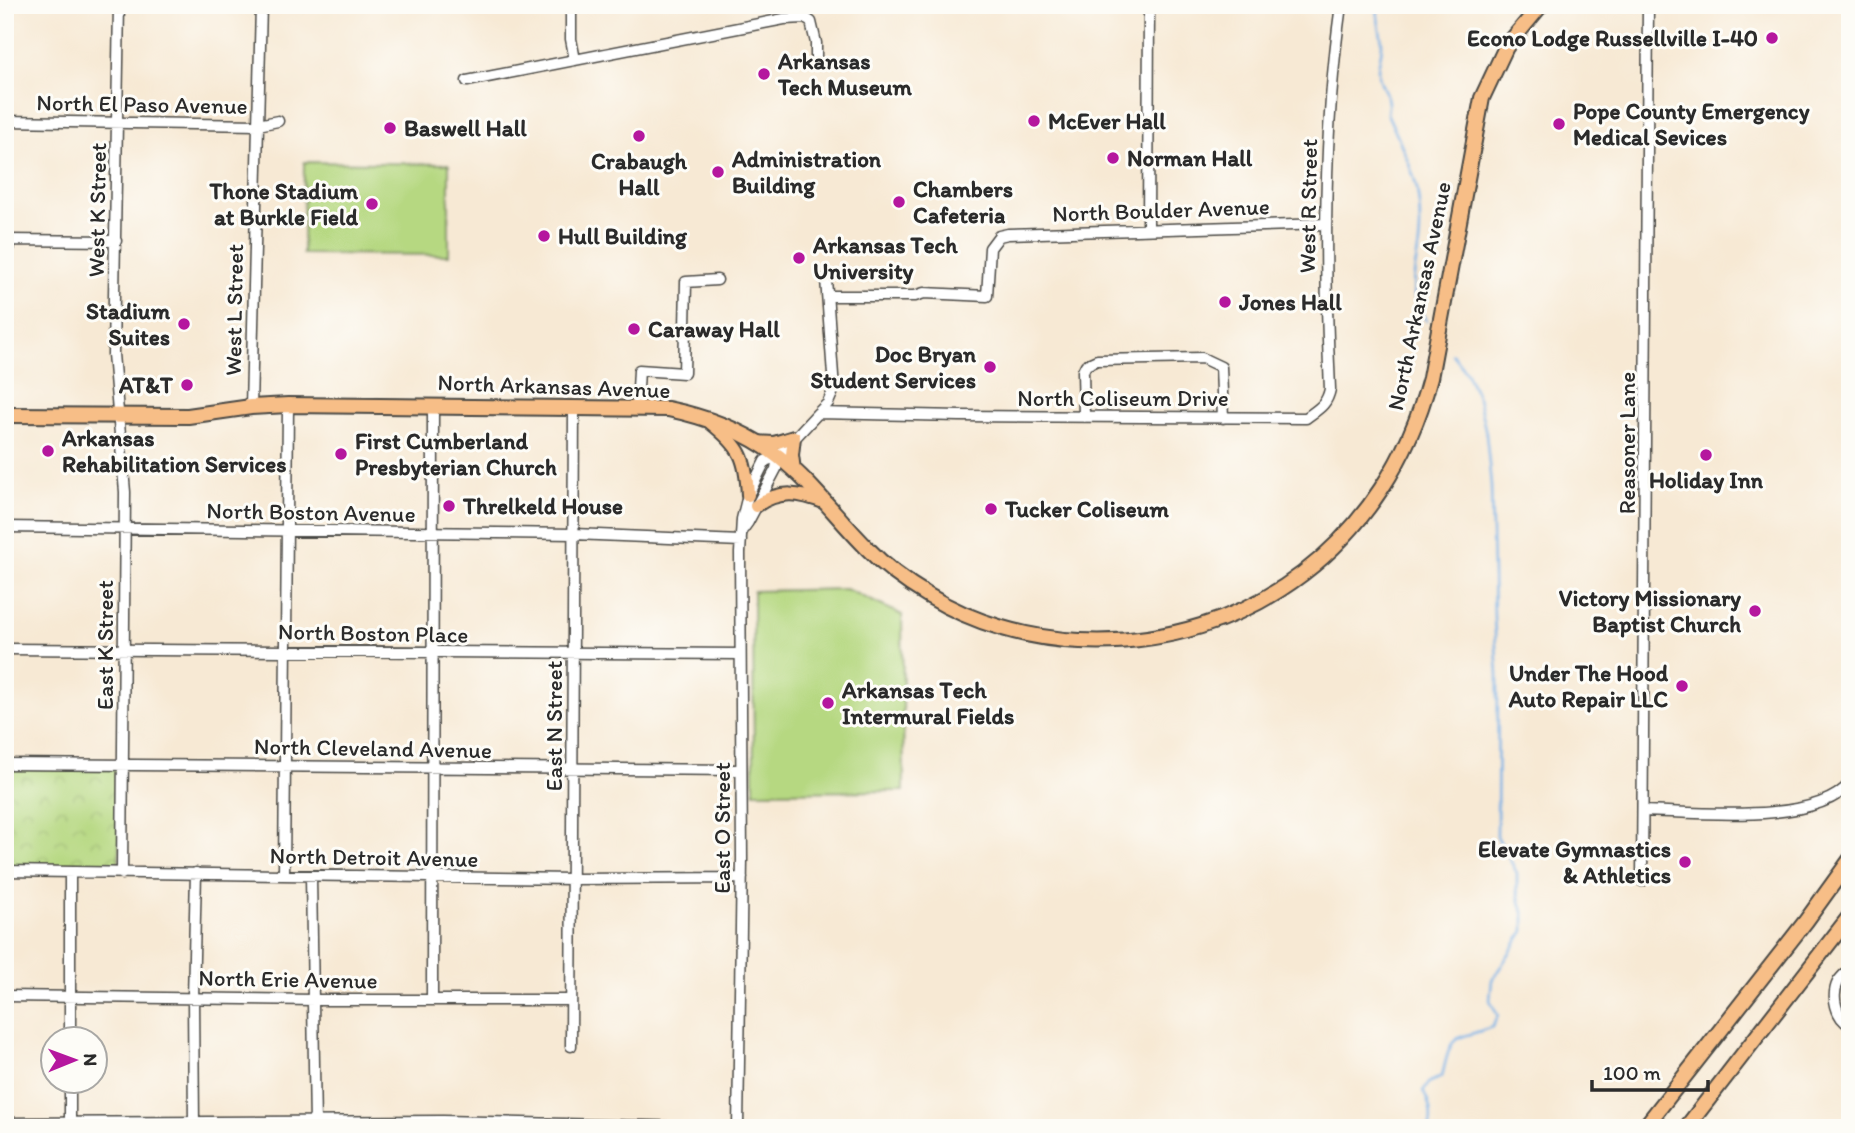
<svg xmlns="http://www.w3.org/2000/svg" width="1855" height="1133" font-family="Itim,sans-serif">
<style>
.grass{fill:#b6d881;stroke:#708256;stroke-width:2}
.park{fill:url(#park-crowns);stroke:#708256;stroke-width:2}
.lines{fill:none;stroke-linecap:round;stroke-linejoin:round}
.stream{stroke:#74aee5;stroke-width:2.5}
.minor-casing{stroke:#4a4844;stroke-width:13}
.major-casing{stroke:#4a4844;stroke-width:16}
.highway-casing{stroke:#4a4844;stroke-width:18}
.minor{stroke:#fff;stroke-width:10}
.major{stroke:#f7be87;stroke-width:12}
.highway{stroke:#f7be87;stroke-width:14}
.poi-dot{fill:#b5179e;stroke:#fdfcf7;stroke-width:2.5}
.labels{text-anchor:middle;stroke-width:6;stroke-linejoin:round;paint-order:stroke}
.poi-label{font-size:23px;font-weight:bold;fill:#2b2b2b;stroke:#fdfcf7;text-anchor:start}
.street-label{font-size:23px;fill:#2b2b2b;stroke:#fdfcf7}
</style>
<defs>
<pattern id="park-crowns" width="20" height="18" patternUnits="userSpaceOnUse" patternTransform="scale(1.75)"><rect width="20" height="18" fill="#b6d881"/><path d="M2 6a3 3 0 1 1 6 0M12 15a3 3 0 1 1 6 0" fill="none" stroke="#9dba70"/></pattern>
</defs>
<rect width="100%" height="100%" fill="#fdfcf7"/>
<filter id="ink" filterUnits="userSpaceOnUse"><feTurbulence type="fractalNoise" baseFrequency=".0143" numOctaves="2"/><feDisplacementMap in="SourceGraphic" scale="14" xChannelSelector="R" yChannelSelector="G"/><feConvolveMatrix kernelMatrix="1 2 1 2 8 2 1 2 1" color-interpolation-filters="sRGB"/></filter>
<filter id="wash" filterUnits="userSpaceOnUse"><feTurbulence type="fractalNoise" baseFrequency=".00686" numOctaves="4" result="noise"/><feDisplacementMap in="SourceGraphic" scale="28" xChannelSelector="R" yChannelSelector="G"/><feGaussianBlur stdDeviation="1.57" result="paint"/><feColorMatrix in="noise" values="0 0 0 0 0 0 0 0 0 0 0 0 0 0 0 0 0 1.4 0 .05"/><feComposite in="paint" operator="in"/></filter>
<g filter="url(#wash)">
<rect width="100%" height="100%" fill="#f7e9d4"/>
<path class="grass" d="M304,162L449,164V255L303,254Z
M846,589L902,615L904,791L754,792L753,591Z"/>
<path class="park" d="M5,768H119V869L5,868Z"/>
<g class="lines">
<path class="stream" d="M1378,5C1376,19 1381,30 1382,44C1382,53 1378,62 1378,71C1379,86 1392,96 1387,113C1397,136 1412,165 1417,189C1420,207 1421,226 1419,244C1415,274 1405,294 1427,321
M1429,1128C1434,1115 1429,1102 1423,1091L1430,1082L1442,1077C1452,1029 1453,1042 1492,1027L1498,1016L1490,1000L1492,980L1524,931V916L1517,890V873L1497,836L1498,675L1494,618L1491,485L1486,433L1478,398L1466,372L1452,354"/>
</g>
</g>
<g filter="url(#ink)">
<g class="lines">
<defs>
<path id="minor" d="M119,5L113,354L125,492L122,874
M571,5V39L575,60
M467,81L784,19L805,18L811,22L816,43V63
M5,121L258,125L278,121
M1148,230L1149,5
M5,240L116,241
M5,282L9,240
M828,296H915L924,293L987,296L990,248L999,236L1008,234L1325,224
M251,407L261,5
M637,407L639,370L684,373L686,282L717,280
M818,413L828,403L834,389L826,279
M1084,417L1083,371L1086,365L1097,360L1202,358L1221,367L1223,418
M5,527L574,534L741,541
M743,529L748,522L776,469L778,456
M5,649L740,654
M5,764L741,770
M1644,811C1695,812 1816,826 1850,783
M5,871L572,879L742,878
M284,875L288,405
M311,876L315,1127
M1642,881L1648,5
M1850,969C1846,973 1840,978 1838,982C1831,996 1836,1018 1850,1025
M5,996L314,1000H571
M432,1000L433,405
M70,1038V873
M571,1046L574,407
M70,1080V1121
M5,1123L443,1121L732,1128
M194,1127L193,998L196,873
M738,1128L742,859L740,553L742,519L748,495L765,461L778,456L818,413L960,416L1306,418C1318,409 1327,405 1330,389C1324,260 1323,133 1341,5"/>
<path id="major" d="M711,423C741,447 746,458 748,495
M756,442L774,443L794,437L792,455L794,470
M756,506C780,489 800,493 826,503"/>
<path id="highway" d="M5,415L188,416L251,407L288,405L668,409C707,417 747,432 779,457C812,483 837,518 867,548C885,567 907,583 929,596C973,623 1029,639 1080,641C1250,649 1387,541 1430,378L1482,98L1506,47L1541,5
M1644,1128L1806,921L1850,860
M1686,1128L1850,916"/>
</defs>
<use href="#minor" class="minor-casing"/>
<use href="#major" class="major-casing"/>
<use href="#highway" class="highway-casing"/>
<use href="#minor" class="minor"/>
<use href="#major" class="major"/>
<use href="#highway" class="highway"/>
</g>
</g>
<g class="poi-dot">
<circle cx="1772" cy="38" r="7"/>
<circle cx="764" cy="74" r="7"/>
<circle cx="1034" cy="121" r="7"/>
<circle cx="1559" cy="124" r="7"/>
<circle cx="390" cy="128" r="7"/>
<circle cx="639" cy="136" r="7"/>
<circle cx="1113" cy="158" r="7"/>
<circle cx="718" cy="172" r="7"/>
<circle cx="899" cy="202" r="7"/>
<circle cx="372" cy="204" r="7"/>
<circle cx="544" cy="236" r="7"/>
<circle cx="799" cy="258" r="7"/>
<circle cx="1225" cy="302" r="7"/>
<circle cx="184" cy="324" r="7"/>
<circle cx="634" cy="329" r="7"/>
<circle cx="990" cy="367" r="7"/>
<circle cx="187" cy="385" r="7"/>
<circle cx="48" cy="451" r="7"/>
<circle cx="341" cy="454" r="7"/>
<circle cx="1706" cy="455" r="7"/>
<circle cx="449" cy="506" r="7"/>
<circle cx="991" cy="509" r="7"/>
<circle cx="1755" cy="611" r="7"/>
<circle cx="1682" cy="686" r="7"/>
<circle cx="828" cy="703" r="7"/>
<circle cx="1685" cy="862" r="7"/>
</g>
<g class="labels">
<g class="poi-label">
<text x="1758" y="46" text-anchor="end">Econo Lodge Russellville I-40</text>
<text x="778" y="69">Arkansas<tspan x="778" dy="26">Tech Museum</tspan></text>
<text x="1573" y="119">Pope County Emergency<tspan x="1573" dy="26">Medical Sevices</tspan></text>
<text x="1048" y="129">McEver Hall</text>
<text x="404" y="136">Baswell Hall</text>
<text x="1127" y="166">Norman Hall</text>
<text x="732" y="167">Administration<tspan x="732" dy="26">Building</tspan></text>
<text x="639" y="169" text-anchor="middle">Crabaugh<tspan x="639" dy="26">Hall</tspan></text>
<text x="913" y="197">Chambers<tspan x="913" dy="26">Cafeteria</tspan></text>
<text x="358" y="199" text-anchor="end">Thone Stadium<tspan x="358" dy="26">at Burkle Field</tspan></text>
<text x="558" y="244">Hull Building</text>
<text x="813" y="253">Arkansas Tech<tspan x="813" dy="26">University</tspan></text>
<text x="1239" y="310">Jones Hall</text>
<text x="170" y="319" text-anchor="end">Stadium<tspan x="170" dy="26">Suites</tspan></text>
<text x="648" y="337">Caraway Hall</text>
<text x="976" y="362" text-anchor="end">Doc Bryan<tspan x="976" dy="26">Student Services</tspan></text>
<text x="173" y="393" text-anchor="end">AT&amp;T</text>
<text x="62" y="446">Arkansas<tspan x="62" dy="26">Rehabilitation Services</tspan></text>
<text x="355" y="449">First Cumberland<tspan x="355" dy="26">Presbyterian Church</tspan></text>
<text x="1706" y="488" text-anchor="middle">Holiday Inn</text>
<text x="463" y="514">Threlkeld House</text>
<text x="1005" y="517">Tucker Coliseum</text>
<text x="1741" y="606" text-anchor="end">Victory Missionary<tspan x="1741" dy="26">Baptist Church</tspan></text>
<text x="1668" y="681" text-anchor="end">Under The Hood<tspan x="1668" dy="26">Auto Repair LLC</tspan></text>
<text x="842" y="698">Arkansas Tech<tspan x="842" dy="26">Intermural Fields</tspan></text>
<text x="1671" y="857" text-anchor="end">Elevate Gymnastics<tspan x="1671" dy="26">&amp; Athletics</tspan></text>
</g>
<g class="street-label">
<text transform="translate(142 104) rotate(1)" y="8">North El Paso Avenue</text>
<text transform="translate(1308 206) rotate(-89)" y="8">West R Street</text>
<text transform="translate(97 210) rotate(-89)" y="8">West K Street</text>
<text transform="translate(1161 210) rotate(-2)" y="8">North Boulder Avenue</text>
<text transform="translate(1419 296) rotate(-78)" y="8">North Arkansas Avenue</text>
<text transform="translate(234 310) rotate(-89)" y="8">West L Street</text>
<text transform="translate(554 386) rotate(2)" y="8">North Arkansas Avenue</text>
<text x="1123" y="406">North Coliseum Drive</text>
<text transform="translate(1627 443) rotate(-90)" y="8">Reasoner Lane</text>
<text transform="translate(311 512) rotate(1)" y="8">North Boston Avenue</text>
<text transform="translate(373 633) rotate(1)" y="8">North Boston Place</text>
<text transform="translate(105 645) rotate(-90)" y="8">East K Street</text>
<text transform="translate(554 726) rotate(-90)" y="8">East N Street</text>
<text transform="translate(373 748) rotate(1)" y="8">North Cleveland Avenue</text>
<text transform="translate(722 828) rotate(-90)" y="8">East O Street</text>
<text transform="translate(374 857) rotate(1)" y="8">North Detroit Avenue</text>
<text transform="translate(288 979) rotate(1)" y="8">North Erie Avenue</text>
</g>
</g>
<rect width="1855" height="1133" fill="none" stroke="#fdfcf7" stroke-width="28"/>
<g transform="translate(74 1060) rotate(89)"><circle r="33" fill="#fdfcf7" stroke="#a9a8a5" stroke-width="2"/>
<path d="M0-5L12 26L0 18L-12 26Z" fill="#b5179e"/>
<text y="-10" font-size="19" font-weight="bold" text-anchor="middle" fill="#2b2b2b">N</text>
</g>
<path d="M1592 1080v10h116v-10" fill="none" stroke="#2b2b2b" stroke-width="3.5"/>
<text x="1603" y="1080" font-size="21" fill="#2b2b2b" stroke="#fdfcf7" stroke-width="5" paint-order="stroke">100 m</text>
</svg>
